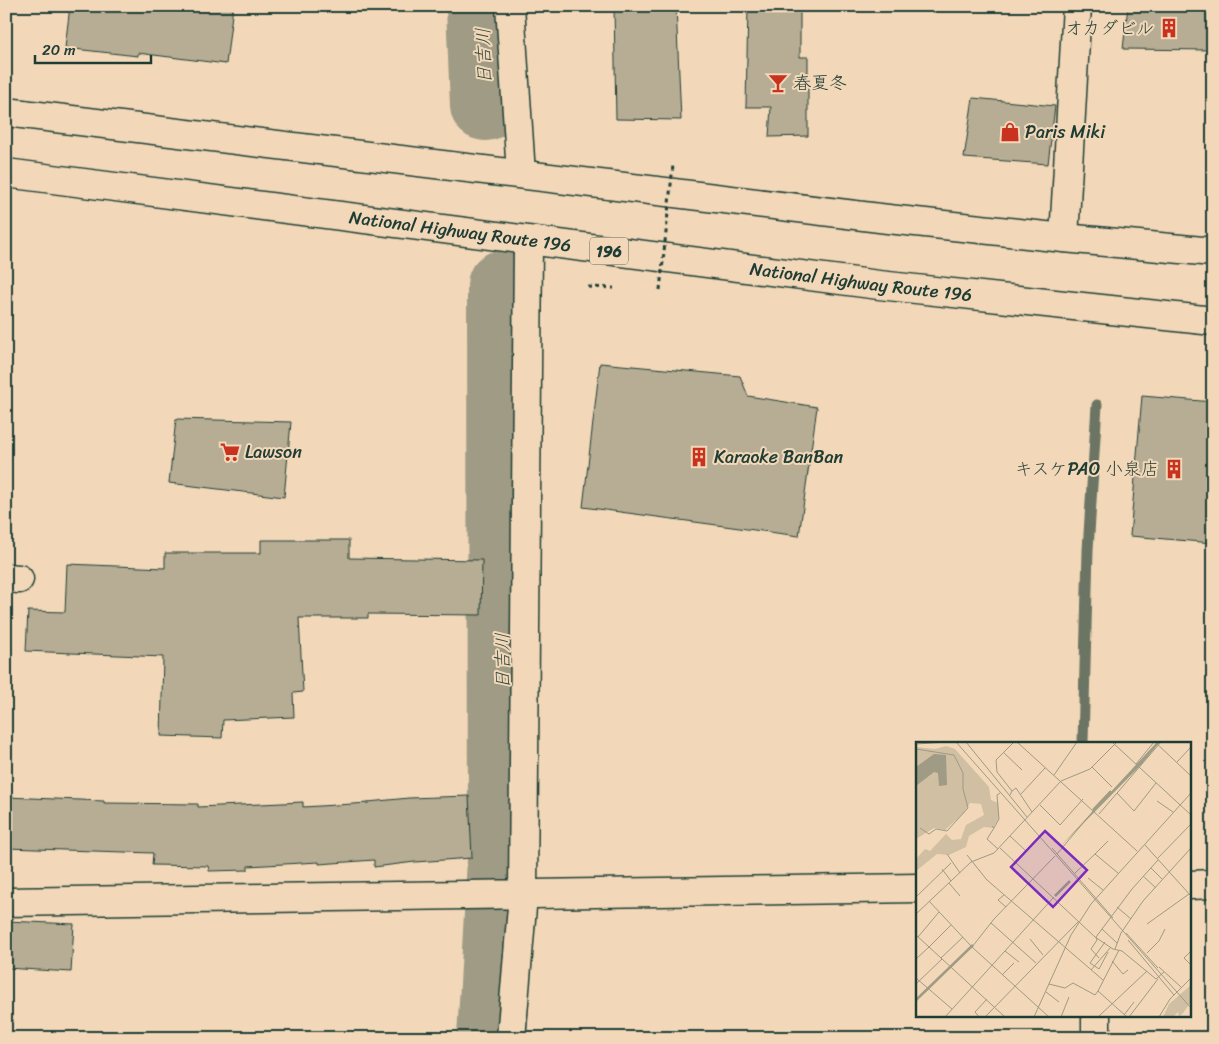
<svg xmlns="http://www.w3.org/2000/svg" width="1219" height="1044" font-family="Sriracha,'Klee One',sans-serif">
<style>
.water{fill:#9f9b84;stroke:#6c7564}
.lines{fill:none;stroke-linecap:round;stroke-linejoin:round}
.stream{stroke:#6c7564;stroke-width:11}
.river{stroke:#9f9b84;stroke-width:70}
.building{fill:#b7ad94;stroke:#1f3d34}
.street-casing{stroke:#1f3d34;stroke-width:31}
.highway-casing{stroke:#1f3d34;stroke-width:31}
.path{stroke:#1f3d34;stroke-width:3;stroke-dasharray:4 4;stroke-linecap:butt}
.street{stroke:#f2d8b9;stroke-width:28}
.highway{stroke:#f2d8b9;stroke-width:28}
.path-bridge{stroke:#1f3d34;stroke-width:3;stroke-dasharray:4 4;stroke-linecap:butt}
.labels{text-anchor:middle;stroke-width:4;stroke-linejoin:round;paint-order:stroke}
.shield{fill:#f2d8b9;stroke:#5e6c5c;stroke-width:1}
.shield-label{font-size:16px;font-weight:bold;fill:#1f3d34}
.poi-label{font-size:18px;fill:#1f3d34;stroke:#f2d8b9;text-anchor:start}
.street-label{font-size:18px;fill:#1f3d34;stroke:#f2d8b9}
.water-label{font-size:19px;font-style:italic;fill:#324b40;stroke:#f2d8b9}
.inset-river{fill:none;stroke:#9f9b84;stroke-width:2.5}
.inset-road{fill:none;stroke:#9e9a84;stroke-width:1}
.view{fill:#7b2cbf;fill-opacity:0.15;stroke:#7b2cbf;stroke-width:2.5}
.inset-edge{fill:none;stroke:#1f3d34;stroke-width:2.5}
</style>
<rect width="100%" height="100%" fill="#f2d8b9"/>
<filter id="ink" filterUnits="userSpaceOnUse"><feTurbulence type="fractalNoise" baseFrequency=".02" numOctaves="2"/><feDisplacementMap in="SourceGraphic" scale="10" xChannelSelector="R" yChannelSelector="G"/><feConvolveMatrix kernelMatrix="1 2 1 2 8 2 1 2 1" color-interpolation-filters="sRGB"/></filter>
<g filter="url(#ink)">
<path class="water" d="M462,6H481L483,62L465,64Z"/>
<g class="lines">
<path class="stream" d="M1083,743L1088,550L1097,405"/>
<path class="river" d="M481,6L485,106
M492,1038L503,843L502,285"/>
</g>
<path class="building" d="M70,6H233L226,64L138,53V56L65,48Z
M614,6H676L681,120L616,119Z
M748,6H800V57H808V136L769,137L771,107H746Z
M1128,6H1213V50L1123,49Z
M973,98L1055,106L1048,164L964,158Z
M600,363L740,376L748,396L817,407L799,536L583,507Z
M1142,396L1213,402V543L1130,536Z
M176,419L291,422L284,497L169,483Z
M261,540H349V558L482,560L481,615L368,614V618H299L303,692L293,693L294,717L223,720L222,738L161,736L163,657L26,651L28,611L65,612L67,564L165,568V553H261Z
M469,796L472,858L415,862L374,867V860L319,864V862L248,866V870L209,871L208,866L152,865L153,853L6,848V797L104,801V803L198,804V807L303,802V807L369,803L368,802L409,798Z
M6,921L74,924L71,972L6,968Z"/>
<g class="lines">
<defs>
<path id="street" d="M510,6L521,174
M1064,238L1077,6
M6,578L19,579
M1190,885L1213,884
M6,902L918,888
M1096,1015V1038
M511,1038L523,895L528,241"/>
<g id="highway">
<path d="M6,112L888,219L1064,238L1213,252"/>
<path id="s1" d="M6,173L879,285L1213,321"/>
</g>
</defs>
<use href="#street" class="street-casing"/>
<use href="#highway" class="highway-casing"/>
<path class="path" d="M588,287L614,288"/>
<use href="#street" class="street"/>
<use href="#highway" class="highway"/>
<path class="path-bridge" d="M660,290L673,165"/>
</g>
</g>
<defs>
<symbol id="building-bare" viewBox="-9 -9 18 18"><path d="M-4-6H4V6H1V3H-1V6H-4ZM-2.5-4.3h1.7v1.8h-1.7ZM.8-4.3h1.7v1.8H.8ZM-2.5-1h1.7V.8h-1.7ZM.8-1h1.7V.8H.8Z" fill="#c8321e" stroke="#f2d8b9" stroke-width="2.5" paint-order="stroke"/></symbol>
<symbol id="bar-bare" viewBox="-9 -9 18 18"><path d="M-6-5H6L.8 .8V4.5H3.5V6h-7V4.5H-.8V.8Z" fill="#c8321e" stroke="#f2d8b9" stroke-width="2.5" paint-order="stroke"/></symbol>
<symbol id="shop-bare" viewBox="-9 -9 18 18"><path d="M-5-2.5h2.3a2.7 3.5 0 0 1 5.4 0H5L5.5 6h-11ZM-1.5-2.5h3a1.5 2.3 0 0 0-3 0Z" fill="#c8321e" stroke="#f2d8b9" stroke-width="2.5" paint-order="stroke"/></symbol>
<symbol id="supermarket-bare" viewBox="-9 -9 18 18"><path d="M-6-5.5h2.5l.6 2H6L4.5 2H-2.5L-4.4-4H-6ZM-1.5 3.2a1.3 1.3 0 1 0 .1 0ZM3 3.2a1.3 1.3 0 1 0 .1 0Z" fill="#c8321e" stroke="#f2d8b9" stroke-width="2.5" paint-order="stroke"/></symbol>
</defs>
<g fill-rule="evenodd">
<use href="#building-bare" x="1155" y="14" width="28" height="28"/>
<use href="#bar-bare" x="764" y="69" width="28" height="28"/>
<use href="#shop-bare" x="996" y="118" width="28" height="28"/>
<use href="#supermarket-bare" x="216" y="438" width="28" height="28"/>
<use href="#building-bare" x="685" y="443" width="28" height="28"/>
<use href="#building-bare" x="1160" y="455" width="28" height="28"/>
</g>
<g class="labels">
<rect class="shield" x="590" y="237.5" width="38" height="27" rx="4"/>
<g class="shield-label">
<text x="609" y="257">196</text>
</g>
<g class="poi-label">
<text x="1154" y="34" text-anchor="end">オカダビル</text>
<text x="793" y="89">春夏冬</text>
<text x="1025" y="138">Paris Miki</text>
<text x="245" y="458">Lawson</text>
<text x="714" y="463">Karaoke BanBan</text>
<text x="1159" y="475" text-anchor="end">キスケPAO 小泉店</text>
</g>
<g class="street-label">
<text dy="6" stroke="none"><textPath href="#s1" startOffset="458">National Highway Route 196</textPath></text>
<text dy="6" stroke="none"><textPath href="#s1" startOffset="862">National Highway Route 196</textPath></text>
</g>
<g class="water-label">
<text transform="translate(483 56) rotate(-92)" y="7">日吉川</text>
<text transform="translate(502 661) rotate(-90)" y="7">日吉川</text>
</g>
</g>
<g transform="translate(916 742)">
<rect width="275" height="275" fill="#f2d8b9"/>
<path d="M30,4L39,7L73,45L75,58L82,61L83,76L77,86L68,85L53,94L50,105L33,113L21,112L0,129V117L9,107L14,109L30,92L36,98L45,97L50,83L68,73L65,62L54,61L48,71L29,88L18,86L0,97V5L19,7ZM275,243V260L267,271L263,275L262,270L257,275H247L253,262Z" fill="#d0bfa3"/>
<path d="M241,0H244L225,23L143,106ZM18,12L30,13L31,43L23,44L22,31L18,30L0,44V25Z" fill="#9f9b84"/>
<path class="inset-river" d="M177,68L195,49M139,154L154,139M0,258L57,203"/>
<path class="inset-road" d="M40,0L275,266M50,0L111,75M101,0L221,109M196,0L275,73M239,0L275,34M0,2L31,0M0,7L38,13L47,31V47L52,66L31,89L20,87L13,92L4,86M87,10L106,28M261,20L275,5M220,22L238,0M176,25L196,45M138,33L161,0M96,49L100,46L116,70M201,51L218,69L240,41M105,52L129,26M94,53L96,49L81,30L80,18L98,0M241,59L257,70M124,63L144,83L167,57M183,72L245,0M76,84L78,86L71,97L82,107M78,86L83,77L81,53L84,51M94,94L111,110M192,99L179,112L202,131M229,103L275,154M84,106L179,195L197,207L206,209L240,237L248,230M136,106L197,176M31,112L44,131M141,112L178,68M51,113L71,138L187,238M241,117L275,82M235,126L247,138M26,127L35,139M158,132L179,112M227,134L240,146M172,136L187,148M33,141L44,154M88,153L82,158L90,165M0,155L35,121M13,159L56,205L133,275M201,165L215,177M0,172L55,120L78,111L145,39L174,27L201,0M75,181L120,221M231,182L273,152M186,187L201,201M210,191L242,226M0,193L89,275M2,195L23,170M114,197L127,213M212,198L258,253M189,200L174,221L183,227L192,210M13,205L35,183M56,205L78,177L139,114M199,207L205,191L227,159L275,106M203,208L182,249L211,275M89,209L103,220M275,209L268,216L275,223M231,211L243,199L249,187M25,216L47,195M183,216L175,207L181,198L180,195L216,147L242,118M0,217L13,205M196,219L207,232L212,228M243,225L265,245M175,228L195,205M86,233L98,221M0,236L36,267M0,242L26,217M133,242L149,246L157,241L179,253L182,249M130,250L143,260M208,273L218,260M29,275L138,155M63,275L59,270L71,257M69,275L162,180M118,275L155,193L175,162L275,51M145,275L153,255M182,275L231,229M213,275L242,237M243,275L254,257L275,236"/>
<path class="view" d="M129,89L171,128L137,165L95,125Z"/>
<rect width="275" height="275" class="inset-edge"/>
</g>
<rect width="1219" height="1044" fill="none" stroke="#f2d8b9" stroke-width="25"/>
<rect x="12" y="12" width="1194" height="1019" fill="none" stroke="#1f3d34" stroke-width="2" filter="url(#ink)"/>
<path d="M35 55v8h116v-8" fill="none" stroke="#1f3d34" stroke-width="2.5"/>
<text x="42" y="55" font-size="15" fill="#1f3d34" stroke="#f2d8b9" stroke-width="4" paint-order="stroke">20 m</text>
</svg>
